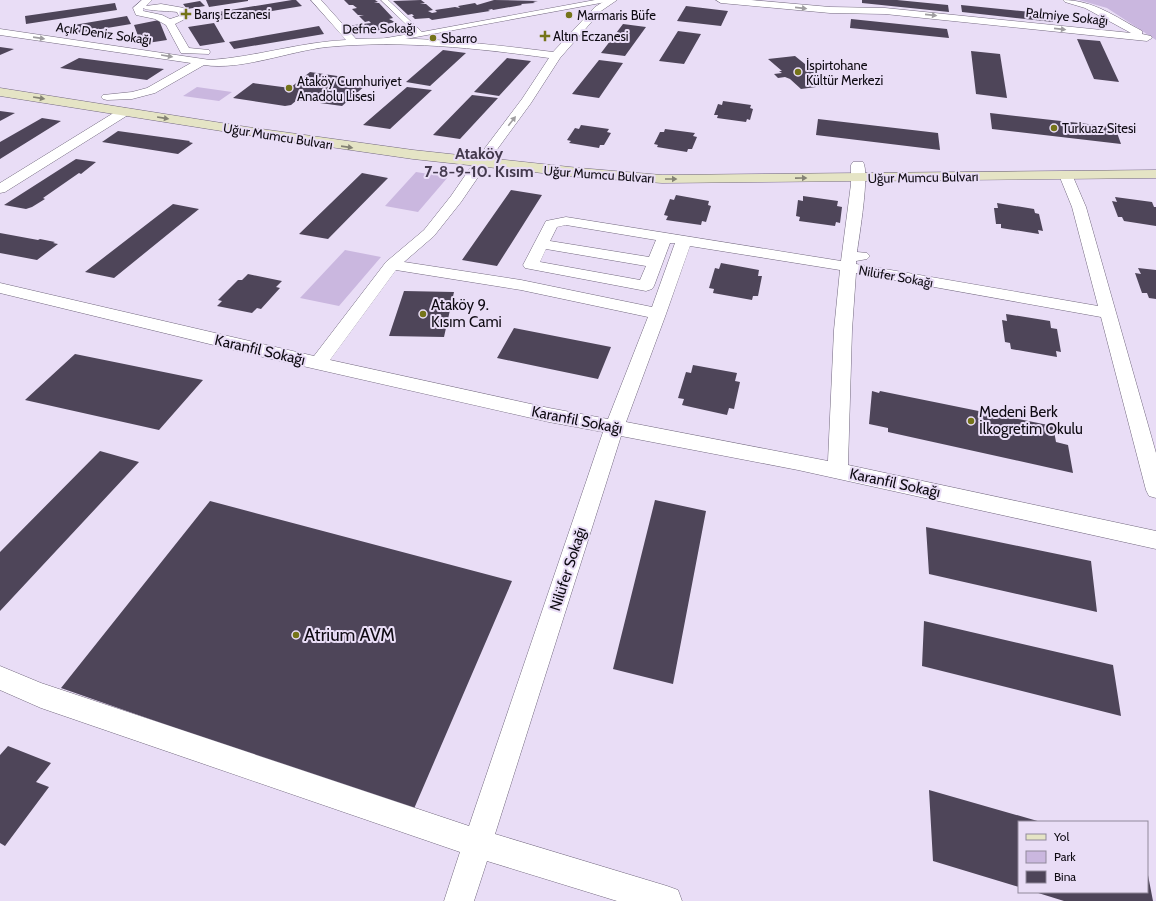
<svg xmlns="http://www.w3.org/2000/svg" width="1156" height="901" font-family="Cabin,sans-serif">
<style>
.green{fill:#cab7df}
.building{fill:#4e4559}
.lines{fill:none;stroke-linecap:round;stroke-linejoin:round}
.pedestrian-casing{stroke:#73697f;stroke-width:1}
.minor-casing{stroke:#73697f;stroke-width:1}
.secondary-casing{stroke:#73697f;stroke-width:1}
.pedestrian{fill:#fff;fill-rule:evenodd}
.minor{fill:#fff;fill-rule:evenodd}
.secondary{fill:#e5e4c5;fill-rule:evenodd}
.oneway{fill:#9f9da0}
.oneway2{fill:#848274}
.poi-dot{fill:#757419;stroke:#e9ddf6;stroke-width:1.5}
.labels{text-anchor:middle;stroke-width:4;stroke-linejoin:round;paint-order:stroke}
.far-poi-label{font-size:13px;fill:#0e0a12;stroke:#e9ddf6;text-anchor:start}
.far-street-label{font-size:13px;fill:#0e0a12;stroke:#e9ddf6}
.poi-label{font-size:15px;fill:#0e0a12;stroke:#e9ddf6;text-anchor:start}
.street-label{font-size:15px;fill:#0e0a12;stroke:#e9ddf6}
.far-district-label{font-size:16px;font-weight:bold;fill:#443a4e;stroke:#e9ddf6}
.near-poi-label{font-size:18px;fill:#0e0a12;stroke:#e9ddf6;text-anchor:start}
</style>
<rect width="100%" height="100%" fill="#e9ddf6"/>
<path class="green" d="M1079,0H1156V40L1107,8Z
M197,87L232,92L219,101L183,96Z
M416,172L448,177L418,212L385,206Z
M345,250L381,257L339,306L300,298Z"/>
<path class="building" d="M206,0H248V1L209,7Z
M292,0H296L302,6L218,20L212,13Z
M344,0H375L378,2L374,3H379L393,18L389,19L395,22L387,24L383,27L385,29L350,36L344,30L349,29L346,26L371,23L369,21L365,22L359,16L364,15H358L352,9L357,8L353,5H349Z
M421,0L425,3L420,4H426L433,10L428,11L432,13L437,12L435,10L455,7L460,8L458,6L475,3L477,5L494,0L538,1L533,2L535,3L521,4L522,5L493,10L492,9L488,10L490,11L432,20L429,18L415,19L412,16H414L412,14L408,15L393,1Z
M862,0H897L948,5L949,12L862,3Z
M200,1L205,6L187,9L183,4Z
M115,3L117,10L26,24L25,16Z
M961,5L1051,14L1053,22L962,12Z
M686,6L728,11L721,26L677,21Z
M127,16L131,24L71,34L68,26Z
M851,19L947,29L949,38L850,28Z
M159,20L167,40L141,44L134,25Z
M214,23L225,42L200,46L188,27Z
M623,24L646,27L625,56L601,53Z
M319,26L324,34L234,49L229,42Z
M678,31L701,34L684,64L659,61Z
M1077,39L1100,41L1119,82L1094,79Z
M0,47L14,49L0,55Z
M443,50L466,53L430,86L406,82Z
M971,51L1000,54L1007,98L976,94Z
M795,56L831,85L801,89L790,79L785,77L778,78L774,74L782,73L779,71H782L768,59Z
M79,58L164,69L147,80L60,68Z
M507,58L531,61L499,96L474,92Z
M599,60L623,63L599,98L572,94Z
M310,72L344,77L340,80L367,84L342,106L320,103L323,101L315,99L311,102L297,100L291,105L285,106L233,98L253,83L290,88Z
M407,87L432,90L390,129L363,125Z
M472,95L498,98L460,139L433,135Z
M723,101L751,105L750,108L753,109L750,120L747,119L746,122L717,118L718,115H714L718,104L722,105Z
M0,111L15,113L0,121Z
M990,113L1115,127L1121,144L992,129Z
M42,118L61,121L0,159V142Z
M818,119L938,133L940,150L816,135Z
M581,125L609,129L607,132L611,133L604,145H600L599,148L569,143L571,141L567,140L575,128L579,129Z
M665,129L695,133L693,136L697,137L692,149H688L687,152L657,147L658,145L654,144L660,132H664Z
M118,131L190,141L189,142L193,143L178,154L102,142Z
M76,159L96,162L81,174L79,173L43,198L45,199L32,207L26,209L4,205Z
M362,173L388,178L328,239L299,234Z
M511,190L542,195L497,266L462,260Z
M676,195L709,201L708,205L711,206L706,222L702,221L701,225L666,220L668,216L664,215L670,199L674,200Z
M803,196L838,201L837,206L842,207L840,223L836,222L835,226L799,221L800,217L796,216L798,200L803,201Z
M1115,197L1152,202L1154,207H1156V226L1124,221L1122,217H1118L1112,201L1117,202Z
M997,203L1034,209L1035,213L1039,214L1043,231L1038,230L1039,234L1001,228V224H996L994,208H998Z
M173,204L199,209L114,278L85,272Z
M0,233L38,240L40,239L55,242L53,243L58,244L37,260L0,253Z
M721,263L759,270L758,276H762L758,296H753L752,300L713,293L714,289L709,288L715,268L719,269Z
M1138,268L1156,270V299L1149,298L1147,293H1142L1135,273L1141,274Z
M248,274L282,281L276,287L280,288L261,309L257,308L252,313L217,306L222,301L218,300L238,280H242Z
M404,291L454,292L444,337L389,336Z
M1006,314L1050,321L1051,328L1057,329L1061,352L1056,351L1057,357L1011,349L1010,343L1005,342L1002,320L1007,321Z
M514,328L611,347L598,379L497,358Z
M75,354L203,380L159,430L25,400Z
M693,365L737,373L735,381L740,382L734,409L729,408L727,415L682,405L684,399L678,398L686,372L691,373Z
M872,391L879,393L880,391L1053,426L1056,442L1068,445L1073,473L888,432V428L869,424Z
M100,451L139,462L0,611V552Z
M655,500L706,511L673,684L613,669Z
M210,501L512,581L413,811L61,688Z
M926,527L1091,561L1097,612L929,574Z
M924,621L1113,665L1121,716L922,666Z
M8,746L51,763L36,782L49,787L5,846L0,843V755Z
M929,790L1041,822H1019V887L933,861Z
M1147,870L1153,901H1064L1035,892H1147Z"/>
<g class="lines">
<defs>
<path id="pedestrian" d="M381,0H388L422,32L595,0H609L606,2L378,44L374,42L375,40L415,33Z"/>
<path id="minor" d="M142,0H152L146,6L161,4L184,8L189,17L175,24L189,48L209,50L210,52L209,54L181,53L166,25L155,19L136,15L133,8ZM143,8C147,11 170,11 177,12L179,16L170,19L162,15L143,11Z
M311,0H321L356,39C422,36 488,44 553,52L595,7L606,0H617L601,11L560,58L531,103L493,155H483L482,152L522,99L549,58C476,48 402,40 327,47C290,51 240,71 204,65L155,93L132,99L107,100L103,99L101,97L103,95L132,92L147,88L191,63L0,35V29L210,60C256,57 300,42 346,40Z
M716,0H751L830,7L885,8L1131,33L1085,8L1065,2L1063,0C1093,0 1116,17 1142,31V34L1151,36L1152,38L1147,41L885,14L830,13L721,3Z
M124,108L128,109L130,112L128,115L5,192L0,193V183L120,109Z
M480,160L485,161L487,164L461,202L434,236L404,262L521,280L652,307L675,243H670L654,286L652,289L646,291L525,268L523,265L546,221L566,217L841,261L851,184V165L853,162H863C870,172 859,237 857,252L867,253L870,256L867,259L856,261V264L1098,306L1072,207L1059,175L1061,172H1071L1086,207L1156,453V498L1149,496L1146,490L1101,317L856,273L852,330L848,465L1156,531V549L798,470L621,436L495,834L667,886L678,890L682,901H617L487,861L474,901H444L460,852L41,708L0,690V666L41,683L469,826L603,432L549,422L263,357L0,293V283L314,356L386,262L424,230L451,196L475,161ZM566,225L656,240L649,257L550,241L557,227ZM690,246L840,270L834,330L828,461L626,422L666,314ZM546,249L646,266L640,280L540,262ZM396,270L521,290L648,317L608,419L549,408L330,360Z"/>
<path id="secondary" d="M0,88L247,127L413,150L579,168L662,175L1156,170V178L662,183L579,177L413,159L247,135L0,96Z"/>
</defs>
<use href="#pedestrian" class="pedestrian-casing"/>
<use href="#minor" class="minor-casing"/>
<use href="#secondary" class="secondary-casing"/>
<use href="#pedestrian" class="pedestrian"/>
<use href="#minor" class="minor"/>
<use href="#secondary" class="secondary"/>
</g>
<defs><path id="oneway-solid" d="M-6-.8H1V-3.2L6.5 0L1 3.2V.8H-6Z"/></defs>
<g class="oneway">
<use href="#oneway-solid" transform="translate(801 8) rotate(6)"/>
<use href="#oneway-solid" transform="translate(931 15) rotate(6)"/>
<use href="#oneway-solid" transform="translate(1060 29) rotate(6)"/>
<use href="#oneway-solid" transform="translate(39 38) rotate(8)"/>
<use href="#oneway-solid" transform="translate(167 56) rotate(9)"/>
<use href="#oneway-solid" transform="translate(512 121) rotate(-52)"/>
</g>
<g class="oneway2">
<use href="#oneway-solid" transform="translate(39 98) rotate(9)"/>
<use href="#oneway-solid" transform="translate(163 118) rotate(9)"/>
<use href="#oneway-solid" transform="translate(347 147) rotate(8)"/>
<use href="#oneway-solid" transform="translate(801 178) rotate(-1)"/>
<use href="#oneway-solid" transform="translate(671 179)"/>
</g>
<g class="poi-dot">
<path d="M184 8h4v4h4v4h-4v4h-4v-4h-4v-4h4z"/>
<circle cx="569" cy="15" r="4"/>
<path d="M543 30h4v4h4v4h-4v4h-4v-4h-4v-4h4z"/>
<circle cx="433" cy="38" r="4"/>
<circle cx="798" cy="72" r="4"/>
<circle cx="289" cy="88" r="4"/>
<circle cx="1054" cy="128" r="4"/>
<circle cx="423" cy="314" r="4"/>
<circle cx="971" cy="421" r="4"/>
<circle cx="296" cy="635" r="4"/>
</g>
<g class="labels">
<g class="far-poi-label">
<text x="194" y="19">Barış Eczanesi</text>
<text x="577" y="20">Marmaris Büfe</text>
<text x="553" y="41">Altın Eczanesi</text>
<text x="441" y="43">Sbarro</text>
<text x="806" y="70">İspirtohane<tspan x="806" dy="15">Kültür Merkezi</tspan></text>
<text x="297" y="86">Ataköy Cumhuriyet<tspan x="297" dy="15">Anadolu Lisesi</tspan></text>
<text x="1062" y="133">Turkuaz Sitesi</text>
</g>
<g class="far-street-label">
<text transform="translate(1067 16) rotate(6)" y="5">Palmiye Sokağı</text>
<text transform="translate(379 28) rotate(-1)" y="5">Defne Sokağı</text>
<text transform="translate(104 33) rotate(8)" y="5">Açık Deniz Sokağı</text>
<text transform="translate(278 136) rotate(9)" y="5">Uğur Mumcu Bulvarı</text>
<text transform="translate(599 174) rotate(4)" y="5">Uğur Mumcu Bulvarı</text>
<text transform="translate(923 177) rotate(-1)" y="5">Uğur Mumcu Bulvarı</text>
<text transform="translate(896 276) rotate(10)" y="5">Nilüfer Sokağı</text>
</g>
<g class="poi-label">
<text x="431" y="310">Ataköy 9.<tspan x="431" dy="17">Kısım Cami</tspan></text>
<text x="979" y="417">Medeni Berk<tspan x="979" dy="17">İlkogretim Okulu</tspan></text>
</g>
<g class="street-label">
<text transform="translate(260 350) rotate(13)" y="5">Karanfil Sokağı</text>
<text transform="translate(577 420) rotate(11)" y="5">Karanfil Sokağı</text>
<text transform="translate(895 483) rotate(12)" y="5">Karanfil Sokağı</text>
<text transform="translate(568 569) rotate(-72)" y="5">Nilüfer Sokağı</text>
</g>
<g class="far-district-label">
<text x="479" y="159">Ataköy<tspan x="479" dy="18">7-8-9-10. Kısım</tspan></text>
</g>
<g class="near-poi-label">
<text x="304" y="641">Atrium AVM</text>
</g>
</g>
<rect x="1018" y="821" width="130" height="72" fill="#e9ddf6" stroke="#91899b"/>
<rect x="1026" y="834" width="20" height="6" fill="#e5e4c5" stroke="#91899b"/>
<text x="1054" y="841" font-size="12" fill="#0e0a12">Yol</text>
<rect x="1026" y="851" width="20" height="12" fill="#cab7df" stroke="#91899b"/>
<text x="1054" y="861" font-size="12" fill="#0e0a12">Park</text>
<rect x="1026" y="871" width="20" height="12" fill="#4e4559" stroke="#91899b"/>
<text x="1054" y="881" font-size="12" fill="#0e0a12">Bina</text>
</svg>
